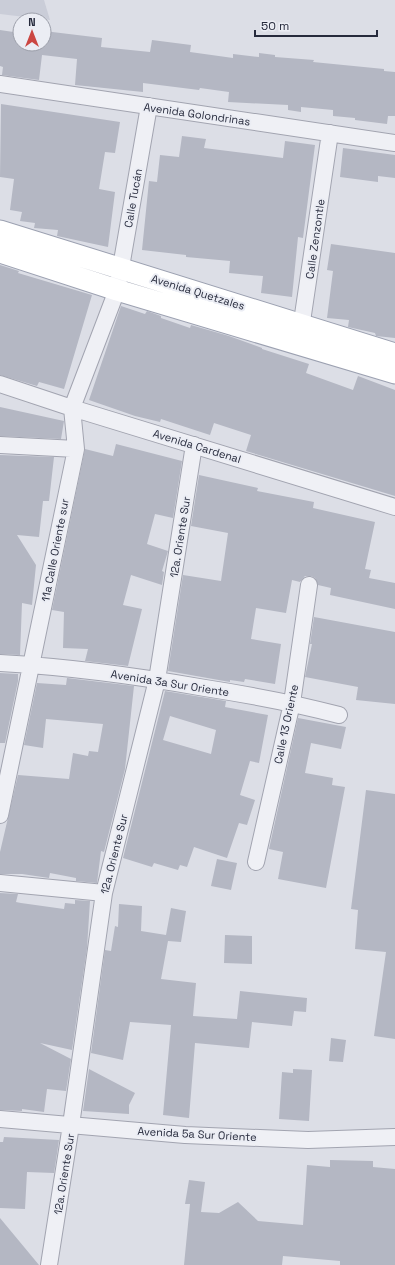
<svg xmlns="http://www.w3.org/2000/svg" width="395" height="1265" font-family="'Space Grotesk',sans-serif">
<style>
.built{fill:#cacdd8}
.building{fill:#b4b7c3;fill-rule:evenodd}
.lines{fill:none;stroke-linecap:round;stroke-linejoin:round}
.minor-casing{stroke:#a2a4b0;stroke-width:18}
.major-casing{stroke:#9ca1b1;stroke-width:23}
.minor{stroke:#eff0f5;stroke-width:16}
.major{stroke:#fff;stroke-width:21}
.labels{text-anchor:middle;stroke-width:4;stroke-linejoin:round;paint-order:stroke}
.street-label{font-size:11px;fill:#262a3c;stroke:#ebedf4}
</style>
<rect width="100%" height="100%" fill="#dcdee6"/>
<path class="built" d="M0,0H44L50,20L0,14Z"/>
<path class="building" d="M0,30L20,33V44H44V31L102,38L101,47L150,52L152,40L191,45L190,52L233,58V54L259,57V53L275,55V57L314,60L313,62L384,69V71L395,72V116H388L387,124L355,120V118L333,116V110L301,107V112L288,110V105L228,102L229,92L200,88L199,90L143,83V92L75,85L77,59L42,55L39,80L2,75L3,67L0,66Z
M1,104L120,122L115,153L105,152L99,189L115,192L108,247L57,236L58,230L34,228L35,223L20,221L22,212L10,210L14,179L0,177Z
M182,136L206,139L204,148L283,158L285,141L315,145L303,238L298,237L292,297L261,293L263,276L229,273L230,261L186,257V255L142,250L149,181L157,182L160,155L179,157Z
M343,148L395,155V178L378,176V182L340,177Z
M331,244L395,253V338L376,336L375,333L348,327L349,320L327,318L333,271L327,270Z
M0,265L19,271L18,273L92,295L64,389L39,382L37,386L0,375Z
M121,306L145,314L147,311L161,316V318L190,328L191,325L229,336L262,348V349L309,364L306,373L353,390L358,376L395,390V496L246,451L251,435L214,423L210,435L161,419L160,422L135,416L89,400Z
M0,407L64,421L61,439L0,436Z
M116,444L182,461L173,518L155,514L147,544L168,551L162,571L164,572L162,585L131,575L123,605L142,609L128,666L85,661L88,649L63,648L64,612L52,610L85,449L113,456Z
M0,455L54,457L49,501H43L39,537L17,535L36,565L32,605L22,603L20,655L0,654Z
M199,475L258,488L257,491L314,502L313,508L375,522L365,569L371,570L369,578L395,583V609L330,595L331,588L318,585L315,578L311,576H305L300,582L292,580L286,613L256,608L251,639L281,644L275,684L245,679L244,682L230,680V682L168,671L183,575L221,581L228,533L191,526Z
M314,617L395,632V704L356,700L358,687L305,677L312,644H310Z
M0,673L18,674V681L5,743H0Z
M67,678L134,686L125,769L104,852L101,851L97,883L76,881V878L50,873L49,878L22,874H0V852L18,775L69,779L73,753L88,756L89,751L98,752L103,724L46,719L43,748L24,745L37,683L66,685Z
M165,691L226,701L225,707L268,715L259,763L250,761L240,795L255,800L247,825L239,823L227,858L194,847L187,867L180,865L178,870L154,863L152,867L123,858ZM170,716L216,730L211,754L163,740Z
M298,718L346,727L341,749L311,743L305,773L333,778L332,785L345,787L326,888L278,879L283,852L269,849Z
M366,790L395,794V1039L374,1036L386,952L355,949L358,910L351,909Z
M217,859L237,863L231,890L211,886Z
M0,893L18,894L16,902L21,903L64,909L65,903L75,904V900L90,901L87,948L72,1050L40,1043L71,1059L66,1091L47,1089L44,1112L22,1109V1111L0,1110Z
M119,904L142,906L141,931L166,935L171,908L186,911L181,942L168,941L161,979L196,983L193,1016L237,1019L240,991L307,998L306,1012L294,1011L292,1026L252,1022L249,1048L195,1043L189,1118L163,1115L171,1025L130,1022L123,1060L91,1053L105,950L111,951L115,926L118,927Z
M225,935L252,936V964L224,963Z
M331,1038L346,1040L343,1062L329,1061Z
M89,1069L135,1093L129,1105V1114L83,1111Z
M293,1069L312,1070L309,1121L279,1119L282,1072L293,1073Z
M4,1137L59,1140L54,1173L27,1172L25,1209L0,1208V1142H3Z
M330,1160L373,1161V1167L395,1169V1265H340V1261L283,1256L282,1265H184L190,1204H185L189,1180L205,1182L201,1212L219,1213L238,1202L258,1221L303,1225L307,1165L330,1167Z
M0,1218L39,1265H0Z"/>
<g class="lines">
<defs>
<path id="minor" d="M0,84L395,143
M300,335L330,133
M0,384L72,408L395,507
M0,445L76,449
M0,663C69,667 137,676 205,688C250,695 294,703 339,715
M0,815L76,449L72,408L117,290L149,106
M256,862L292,703L309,585
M0,883L104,893
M0,1119L185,1135L308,1140L395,1137
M49,1265L71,1125L104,893L157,680L194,445"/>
<path id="major" d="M0,231L395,354
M0,252L117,290L395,373"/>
</defs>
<use href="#minor" class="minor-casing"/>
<use href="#major" class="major-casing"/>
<use href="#minor" class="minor"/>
<use href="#major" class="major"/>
</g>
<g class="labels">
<g class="street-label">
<text transform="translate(197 114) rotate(8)" y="4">Avenida Golondrinas</text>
<text transform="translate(133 198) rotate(-80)" y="4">Calle Tucán</text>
<text transform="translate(315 239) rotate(-82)" y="4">Calle Zenzontle</text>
<text transform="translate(198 292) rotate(17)" y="4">Avenida Quetzales</text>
<text transform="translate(197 446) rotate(17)" y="4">Avenida Cardenal</text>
<text transform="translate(180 537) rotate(-81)" y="4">12a. Oriente Sur</text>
<text transform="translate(55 550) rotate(-79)" y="4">11a Calle Oriente sur</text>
<text transform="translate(170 683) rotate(9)" y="4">Avenida 3a Sur Oriente</text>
<text transform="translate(286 724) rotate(-78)" y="4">Calle 13 Oriente</text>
<text transform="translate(114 854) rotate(-76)" y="4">12a. Oriente Sur</text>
<text transform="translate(197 1134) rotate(3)" y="4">Avenida 5a Sur Oriente</text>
<text transform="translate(64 1174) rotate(-81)" y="4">12a. Oriente Sur</text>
</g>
</g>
<g transform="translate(32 32)"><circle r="19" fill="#ebedf4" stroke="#9c9faa"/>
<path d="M0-3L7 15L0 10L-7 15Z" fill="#cb4642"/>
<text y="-6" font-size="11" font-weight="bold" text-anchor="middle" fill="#262a3c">N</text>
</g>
<path d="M255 30v6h122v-6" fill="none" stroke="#262a3c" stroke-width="2"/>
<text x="261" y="30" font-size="12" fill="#262a3c" stroke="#ebedf4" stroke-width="3" paint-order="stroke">50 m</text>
</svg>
